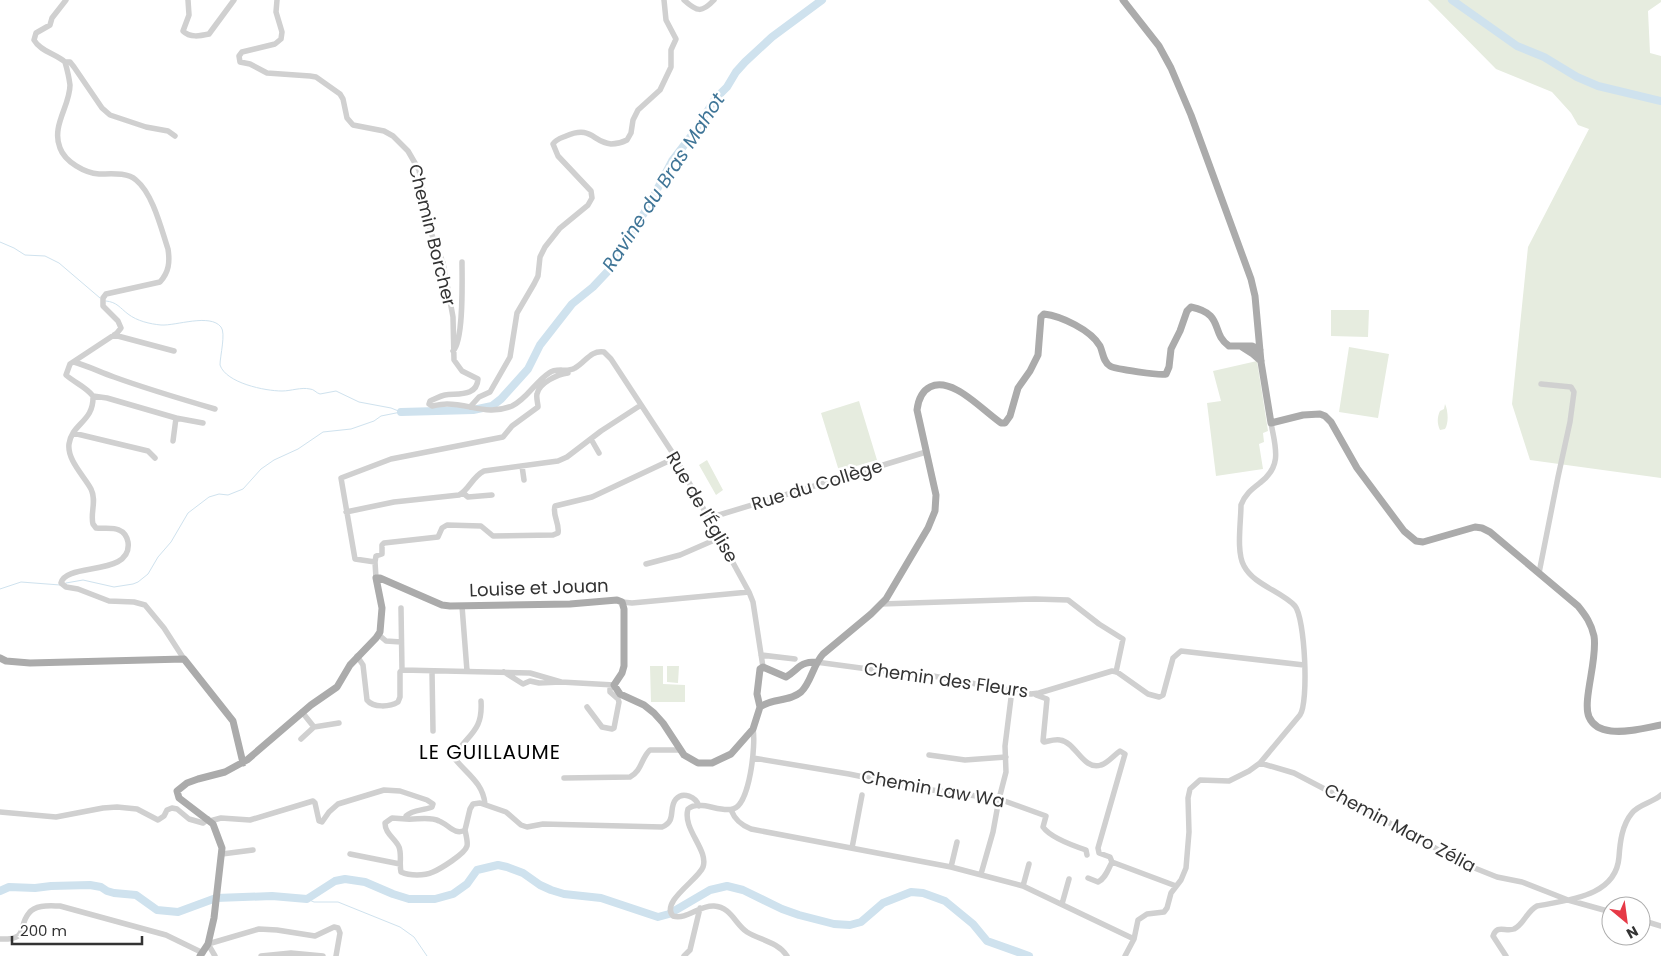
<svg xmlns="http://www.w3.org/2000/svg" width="1661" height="956" font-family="Poppins,sans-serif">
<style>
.green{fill:#e6ecdf}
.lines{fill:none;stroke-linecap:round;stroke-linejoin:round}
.stream{stroke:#cfe2ee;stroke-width:1}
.river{stroke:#cfe2ee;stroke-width:8}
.minor{stroke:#d0d0d0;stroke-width:5.5}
.major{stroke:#ababab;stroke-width:7}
.labels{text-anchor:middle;stroke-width:5;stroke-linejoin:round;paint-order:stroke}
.street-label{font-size:18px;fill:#333;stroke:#fff}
.water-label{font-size:19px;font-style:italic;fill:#3f7597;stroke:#fff}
.quarter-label{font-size:20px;letter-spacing:1px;fill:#000;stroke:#fff}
</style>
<rect width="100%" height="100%" fill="#fff"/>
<path class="green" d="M1428,0H1661V2L1648,11L1650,53L1661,56V478L1530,460L1512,404L1528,247L1589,129L1578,125L1571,113L1552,92L1496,69Z
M1331,310H1369L1368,337L1331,336Z
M1349,347L1389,354L1378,418L1339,412Z
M1257,361L1268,431L1263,433L1264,442L1259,444L1263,469L1216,476L1207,403L1221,401L1213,371Z
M859,401L877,460L839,471L821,413Z
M1445,404C1448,410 1449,423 1445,429L1440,430C1437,424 1437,417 1440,411L1444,409Z
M707,460L723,490L716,495L699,465Z
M650,666H663V684L685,685V702H651Z
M667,666H679L678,683L667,682Z"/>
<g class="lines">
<path class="stream" d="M0,242L14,248L25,255L45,256L59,263L100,298
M106,301C117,302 120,308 128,314C137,321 150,324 161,325C176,326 210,313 221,327C226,333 220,356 220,365C226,383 265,391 282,391C291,391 301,387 310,389C314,389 316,393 320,394L336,391L359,402L391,408L401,412
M66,583L83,580L114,587L133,584L138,582L148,574L158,557L171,542L188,513L209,497L219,494L228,495L243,489L261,469L274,460L298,449L323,432L351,429L374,421L381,416L401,412
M0,589L21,582L60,585
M307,899L314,902H338L400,927L414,937L427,956"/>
<path class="river" d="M1452,0L1517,46L1544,57L1577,77L1598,86L1661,101
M401,412L473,410L492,406L501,399L528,369L540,345L572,304L593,287L609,270L649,205L672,161L695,131L715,99L727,87L736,72L745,62L772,37L822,0
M0,891L9,887L35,888L51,886L90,885L101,887L107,891L114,893L136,895L157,910L178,912L216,898L272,896L307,899L335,881L345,879L365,882L393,894L409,899H435L453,894L467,884L477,870L498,865L507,867L523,873L540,885L551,890L564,894L601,898L658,917L669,914L710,890L727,886L743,890L782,909L799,915L834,924L850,925L861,922L883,903L911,892L923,893L945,901L973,924L987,941L1029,956"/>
<path class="minor" d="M66,0L52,18L50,25L36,33L34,40C40,51 56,54 65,62C67,69 69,77 70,85C70,106 51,126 60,148C65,162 85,173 99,174C111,174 127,172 136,180C153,194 161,228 168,249C170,262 169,272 160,282L106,294L103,298V306L118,321L121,328L117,333L70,364L66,375C75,383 85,386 93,396C94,422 72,423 69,444C67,460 84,476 91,489C97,501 90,513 93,524L96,528C103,529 113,527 119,530C124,532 127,537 128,542C133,577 66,562 61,583L66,587L78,589L109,601L134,602L145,605L164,628L184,659
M188,0L189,15L183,31C190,38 200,36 209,34L234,0
M277,0L276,12L282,32L281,39L275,44L242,52L239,56L240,62L250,64L267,73L310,76L316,77L340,94L343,99L347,118L353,125L384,131L393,136L408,151L419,170L430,230L443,263L453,317L454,360L462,371L478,379C477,397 457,393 445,395C440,396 435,399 430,401L429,404L432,406C437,405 442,404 447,404C471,404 487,416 512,406C527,399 535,382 549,373C557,367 567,373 575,368C586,362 590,350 604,352L611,359L674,455L749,592L753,602L763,667
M684,0C697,12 702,13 714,0
M65,62H70L74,67L102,108L110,115L146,127L168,131L175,136
M114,335L174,351
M453,351C464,341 462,279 462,262
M74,362C88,366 100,372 114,377C147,389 181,399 215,409
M93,396L107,398L176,418L173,441
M470,407L479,397L490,392L510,357L517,313L534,284L538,276L540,257L545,247L560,228L588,205L592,198L591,191L558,156L553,144C556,139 561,138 566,136C592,125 592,142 611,144C617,144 623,142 627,140L631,133L633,120L638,110L660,90L671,67V50L676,39L666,20L664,0
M176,418L203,423
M73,433L148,451L155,458
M591,439L599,453
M522,466L524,480
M463,493L468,497L492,495
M346,512L394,502L459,495C469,490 472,477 484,471L558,461L567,457L601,431L641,405
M709,518L926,452
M375,562L355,559L341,478L391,459L503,437L512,426L538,407C538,403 536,398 537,394C539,383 558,374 568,373
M646,564L680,555L719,538
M1539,573L1558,477L1570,422L1574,392L1571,387L1541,384
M376,578L375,562L376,556L382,554V545L384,543L438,537L442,528L447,525L481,526L493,536L553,535L558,533C560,524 552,515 555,506L592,497L675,458
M622,602L632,603L749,592
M881,604L1035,599L1068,600L1099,624L1123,639L1116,672
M462,606L467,671
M401,608L402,670
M379,635L386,641L401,642
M761,655L795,659
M357,656L363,665L367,700C373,708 390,707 398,702L400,697V672L402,670L530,673L561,682
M816,662L920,676H933L1031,694L1039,693L1112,671L1117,672L1148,694L1159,697L1163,695L1173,658L1181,651L1304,665
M432,671L433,731
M504,672L523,684L530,681L539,683L561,682L614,685
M1036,695L1047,699L1043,741L1044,742C1049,741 1055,739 1060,740C1076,742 1083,771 1101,765C1108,763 1114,755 1120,751L1125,754L1098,848L1099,853L1110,857L1112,862C1108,869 1106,878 1098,882L1088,878
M481,701C483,731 469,733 454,756L455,759C467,774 483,783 485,804
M587,707L602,727L612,729L614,728L619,702L618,699L610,692V689L614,685
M302,712L314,727L339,723
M753,729C756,743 750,805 733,809C719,813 700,799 688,809C682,829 709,850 703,867C699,879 660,902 673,916C687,920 699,905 714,906C731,907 735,924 747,932C760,940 778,942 787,956
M301,739L314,727
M929,755L965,760L1006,757
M753,758L849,774L917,788L999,799L1046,816L1043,827C1050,837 1074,846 1086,850L1087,855
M1260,763L1294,773L1422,840L1457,861L1497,877L1522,882L1568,900L1611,912
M564,778L630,777C642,771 641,758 650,750H681
M731,810C735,820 741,825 751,829L951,867L1023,886L1134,939
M0,812L56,817L103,808L117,807L137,809L158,820L164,816L167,810L172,808L177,809L189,819L203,823L208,819
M406,819L392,818L385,823C385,834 395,838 399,847C402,855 399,864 401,872C410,876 424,876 433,872C440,869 465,854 467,846C468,842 466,835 465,830
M210,821L221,818L250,820L313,801L315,803L319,821L322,822L329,812L338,804L384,790L400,791L427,800L433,804L432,807C423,811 413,809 406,816V819C416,820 430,816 439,821C448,824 455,836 465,830L470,809L473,804L480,803L506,812L521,825L527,827L543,824L662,827C677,821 668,808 676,799C683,791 696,797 699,806
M852,848L862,795
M222,854L253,850
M350,854L400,864
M1112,862L1176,886
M951,867L957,842
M981,874L993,832L999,799L1006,772L1005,746L1012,690
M1023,886L1029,864
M1062,904L1069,879
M1641,920L1661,926
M0,939C30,940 17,927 29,913C36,904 51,906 60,906L166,935L203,953
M215,956L208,944L259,929L277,930L315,936L334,927L338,928L340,933L336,956
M261,956L291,953L323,956
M684,956L690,950L700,908
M1125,956L1134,939L1138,920L1147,914L1164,912L1167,908L1171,893L1181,880L1186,868L1189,832L1188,798L1190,789L1200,780L1229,781L1249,771L1260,763L1300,715C1309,702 1305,618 1295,606C1281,591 1254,585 1244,566C1236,552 1241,522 1241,505C1245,494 1252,489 1261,482C1283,465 1275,446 1271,423
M1506,956L1493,936C1497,924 1505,932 1514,929C1524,924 1527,911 1537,906C1567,900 1616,897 1619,857C1620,842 1622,825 1632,813C1639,804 1652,803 1661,795"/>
<path class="major" d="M1123,0L1159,46L1171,68L1191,115L1251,279L1255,296L1261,362L1271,423L1303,415L1320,414L1325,416L1331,422L1357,468L1404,531L1416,541L1423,542L1475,527L1482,528L1490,532L1578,606C1586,616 1591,623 1594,636C1598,659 1582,701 1589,717C1593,726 1602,730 1611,731C1627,733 1645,728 1661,725
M1242,347L1253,354L1261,361
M0,658L6,661L30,663L184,659L233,721L243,763
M760,707C773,698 789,702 801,692C811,683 813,665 823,654L871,614L886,599L928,528L935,511L936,495L917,410C920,386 936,379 957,390C971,397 987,413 1001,423H1005L1010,416L1018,388L1030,371L1038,355L1041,317L1044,314C1061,316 1091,330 1100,346C1103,352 1103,362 1110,366C1114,369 1162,376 1166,374L1169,367L1171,349L1180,331L1187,311L1191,307C1225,314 1210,333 1229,346H1252L1260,350
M200,956L208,944L214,918L222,848L213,824L179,798L177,791L187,783L198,779L225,772L247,760L311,705L337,687L350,665L376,638L380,632L382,608L376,578H380L442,605L450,606L570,604L617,600L622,602L624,609V666L622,673L614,685L620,694L644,705L654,713L663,723L684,755L698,763H712L731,754L753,729L760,707L757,694L760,669L763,667L786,677C799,669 799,662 816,662"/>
</g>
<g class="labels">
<g class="street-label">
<text transform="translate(432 235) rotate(76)" y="6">Chemin Borcher</text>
<text transform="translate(817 485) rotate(-17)" y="6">Rue du Collège</text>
<text transform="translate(702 507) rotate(60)" y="6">Rue de l'Église</text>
<text transform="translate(539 588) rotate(-2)" y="6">Louise et Jouan</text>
<text transform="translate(946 680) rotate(8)" y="6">Chemin des Fleurs</text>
<text transform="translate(933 789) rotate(10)" y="6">Chemin Law Wa</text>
<text transform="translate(1400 828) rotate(28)" y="6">Chemin Maro Zélia</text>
</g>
<g class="water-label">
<text transform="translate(663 182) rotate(-57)" y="7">Ravine du Bras Mahot</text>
</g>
<g class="quarter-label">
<text x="490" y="759">LE GUILLAUME</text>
</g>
</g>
<g transform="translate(1626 921) rotate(151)"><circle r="24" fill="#ffffff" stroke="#adadad"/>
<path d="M0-4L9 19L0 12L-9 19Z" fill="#e63946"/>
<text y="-8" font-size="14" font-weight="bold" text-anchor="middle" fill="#333333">N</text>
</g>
<path d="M12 936v8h130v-8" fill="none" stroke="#333333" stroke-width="2.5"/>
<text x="20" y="936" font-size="15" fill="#333333" stroke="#ffffff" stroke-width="4" paint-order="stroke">200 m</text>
</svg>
